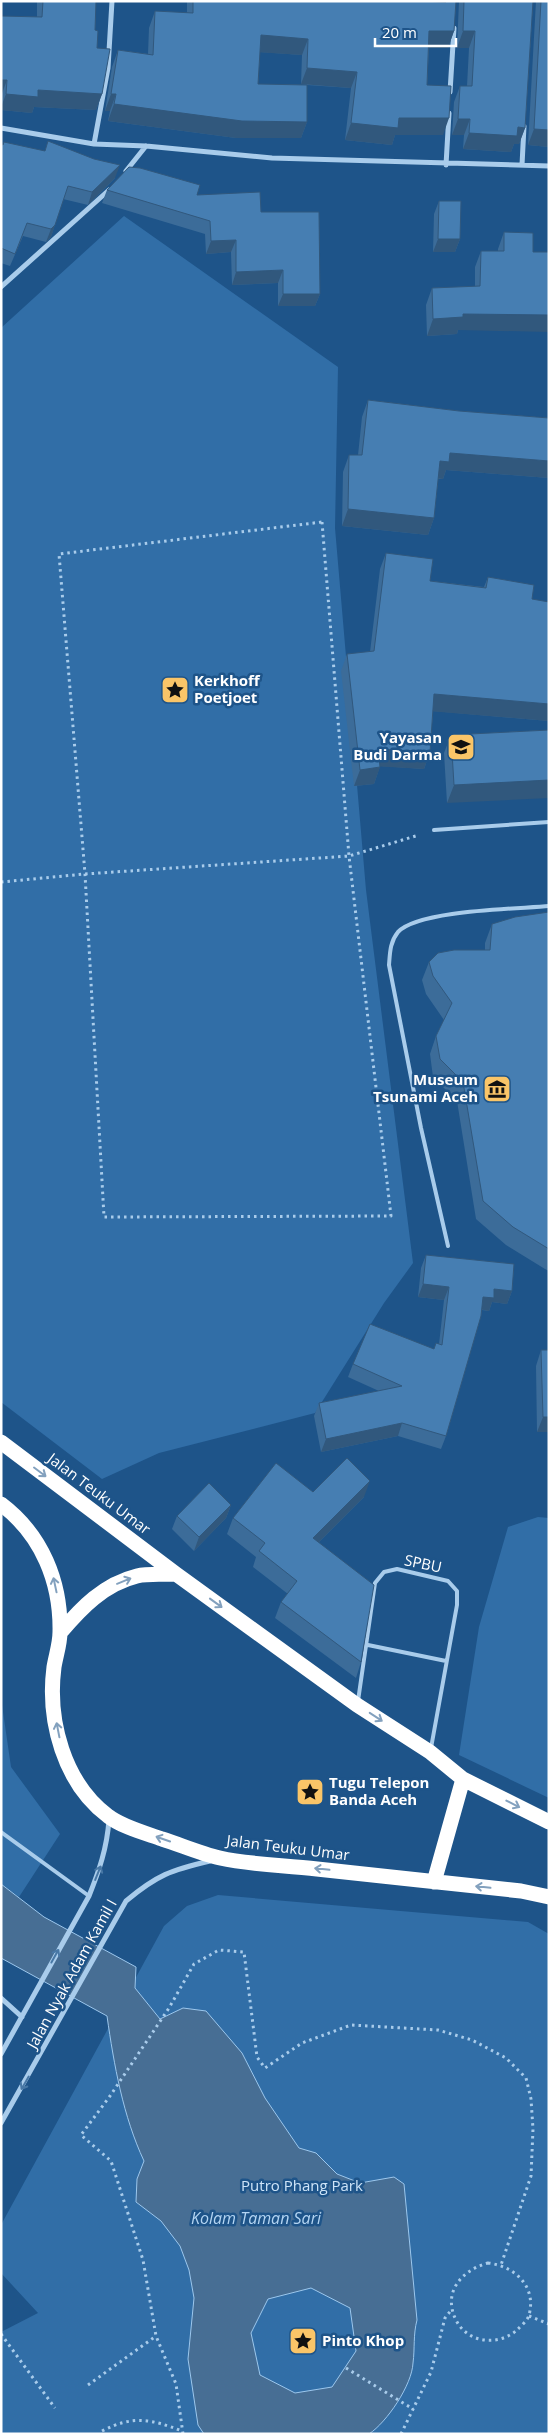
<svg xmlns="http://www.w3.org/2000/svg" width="550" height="2435" font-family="'Open Sans',sans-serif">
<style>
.green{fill:#316ea7}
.water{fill:#476e94;stroke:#9cc7ed;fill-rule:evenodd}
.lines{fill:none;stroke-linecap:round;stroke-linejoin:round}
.path{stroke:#a9cceb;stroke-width:3;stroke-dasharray:2.5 4;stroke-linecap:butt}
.lane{stroke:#a9cceb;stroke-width:4}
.street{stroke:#a9cceb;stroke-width:5}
.highway{stroke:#fff;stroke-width:15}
.wall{fill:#3c6c99;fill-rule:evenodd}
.shaded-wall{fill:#31587d}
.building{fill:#467eb2;stroke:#31587d}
.oneway{stroke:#83a1be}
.oneway2{stroke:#4878a6}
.labels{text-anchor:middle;stroke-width:5;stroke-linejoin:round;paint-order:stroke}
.poi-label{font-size:15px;font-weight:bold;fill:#fff;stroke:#1e5489;text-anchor:start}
.street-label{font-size:15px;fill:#fff;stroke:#1e5489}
.park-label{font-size:15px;fill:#cee4f8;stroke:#1e5489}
.water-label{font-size:16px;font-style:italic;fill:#b4d5f3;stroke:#1e5489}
</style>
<rect width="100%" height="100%" fill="#1e5489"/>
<path class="green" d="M124,216L338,367L335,528L366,890L413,1263L384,1303L315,1413L159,1453L102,1479L1,1402V328Z
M538,1517L549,1518V1798L459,1755L479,1627L508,1527Z
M1,1698L11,1767L60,1834L19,1897L1,1884Z
M218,1895L528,1922L549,1934V2434H1V2332L38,2313L1,2273V2225L164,1926L187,1906Z"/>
<path class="water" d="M1,1884L44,1917L136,1967L135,1988L160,2019L183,2008L206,2011L242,2053L265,2098L299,2148L316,2153L337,2174L360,2183L394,2177L404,2184L417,2320C413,2335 415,2348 413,2363C412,2385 387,2422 369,2434H204L198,2425L188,2359L194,2298L189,2270L180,2246L161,2221L136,2202L137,2179L144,2161C123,2116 114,2065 107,2016L1,1958ZM311,2288L350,2308L356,2351L332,2387L295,2393L260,2375L251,2333L268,2299Z"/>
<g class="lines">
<path class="path" d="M322,522L349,856L391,1216L104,1217L85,874L59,554Z
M1,882L85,874L349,856L419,835
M488,2263C514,2266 537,2286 529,2315C528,2320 521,2326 517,2330C499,2346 468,2344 456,2320C442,2292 462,2270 488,2263Z
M529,2316L549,2324
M1,2334L55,2408
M346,2368L413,2409
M88,2385L156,2336
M102,2431C133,2415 151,2419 182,2431
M183,2434L176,2384L156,2336L143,2260L111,2161L81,2135L110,2096L169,2008L194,1964L219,1950L244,1952L257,2057L265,2068L302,2043L351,2025L438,2030L472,2040L506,2058L526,2078L531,2099L533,2129L531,2176L501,2265
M401,2434L431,2372L445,2318L452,2309"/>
<path class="lane" d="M434,830L549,822
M448,1246L421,1128L389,965C390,952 390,942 398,932C419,910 517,909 549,906
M368,1645L446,1661
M358,1701L375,1583L384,1572L397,1569L448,1581L457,1591V1605L431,1748
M1,1832L89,1896"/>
<path class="street" d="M450,92L454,28
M1,128L94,144L146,146L272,158L549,166
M94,144L108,68L112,1
M446,165L449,113
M522,165L524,126
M126,171L146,146
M1,287L109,190
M1,1998L22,2017
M1,2054L89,1896C99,1871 107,1848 109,1820
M1,2123L126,1901C157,1875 171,1870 210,1861"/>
<path class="highway" d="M1,1442L176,1574L357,1705L430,1752L463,1779L549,1822
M1,1504C42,1535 61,1582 60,1632C60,1644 56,1655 54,1667C47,1721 64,1783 108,1816C122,1827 145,1833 162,1839C181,1845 201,1854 220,1858C251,1865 285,1865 317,1869C385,1876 453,1884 521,1891L549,1897
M60,1633C81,1608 104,1584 137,1576C149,1573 164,1575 176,1574
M434,1882L463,1779"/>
</g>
<path class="wall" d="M37,1H96L95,30L102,94L96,110L34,107L32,113L1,110V16L37,17Z
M187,1H420L441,2V1H456L454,31L448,48H429L427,85L443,135H395L392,145L345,140L351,88L307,85V122L301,138H236L108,121L110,111H105L112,67L118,50L148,54L149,28L155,11L187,13ZM260,52L302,55L301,84L307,85L258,84Z
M459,1H533L525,128L519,144H514L511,152L463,149L464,135H452L454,102L460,86H467L469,48H457Z
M536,1H549V147L528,145Z
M1,144L115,178L88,205L63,199L51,237L46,242L23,236L10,266L1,263Z
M107,190L197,195L261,212L320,294L315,306H278V283L232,285L231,252L206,254L205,234L102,203Z
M439,201L460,239L455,252H433L434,214Z
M504,232L533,252L458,330L457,334L427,336L426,305L432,288L475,287V267L481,251H498V249Z
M368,400L459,411L549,418V478L446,470L443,479H438L434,518L428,535L342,526L343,472L349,455H358L362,417Z
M386,553L430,581L484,587L488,577L532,599L549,721L433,711L430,752L424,769L380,766L374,784L354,786L341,671L347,654L370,652L380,569Z
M549,730L447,803L444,753L451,735Z
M549,912V1271L545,1269L506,1245L476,1219L457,1101L433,1077L430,1054L436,1036L444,1020L426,994L422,980L429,962L485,950V943L492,924Z
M426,1255L512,1291L507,1304L492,1302L489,1311L482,1310L446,1436L441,1449L398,1436L321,1452L314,1416L319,1403L379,1391L348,1377L353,1364L434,1349L439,1344L444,1300L418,1297L421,1268Z
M541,1350H549V1432H537L536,1366Z
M313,1492L364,1497L319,1542L361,1662L356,1678L275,1618L281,1602L288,1594L253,1567L256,1557L227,1534L233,1518Z
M231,1505L226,1518L194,1551L172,1529L177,1516Z"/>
<path class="shaded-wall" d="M429,31H454L448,48H423Z
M463,31H475L469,48H457Z
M261,35L308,39L302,55L255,52Z
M307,68L357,72L351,88L301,84Z
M1,80H7L1,96Z
M38,90L102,94L96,110L34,107L32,113L1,110V107L6,94Z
M111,94H116L110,111H105Z
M114,104L307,122L301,138H236L108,121Z
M399,118H449L443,135H395L392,145L345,140L351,123Z
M458,119H470L464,135H452Z
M518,127L525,128L519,144H514L511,152L463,149L469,133Z
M534,129L549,130V147L528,145Z
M120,165L115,178L88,205L92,192Z
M55,225L51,237L46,242L51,229Z
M438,239H460L455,252H433Z
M236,240L231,252L206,254L211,241Z
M283,270L278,283L232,285L236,272Z
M283,294H320L315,306H278Z
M463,314L549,315V332L458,330L457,334L427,336L433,319Z
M450,453L549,461V478L446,470L443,479L434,478L440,461Z
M348,509L434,518L428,535L342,526Z
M434,694L549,704V721L428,711Z
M378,749L430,752L424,769L372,766Z
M380,767L374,784L354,786L360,770Z
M549,780V798L447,803L454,785Z
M423,1284L449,1287L444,1300L418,1297Z
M494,1289L512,1291L507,1304L492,1302L489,1311L479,1309L483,1297Z
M543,1417H549V1432H537Z
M402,1423L398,1436L321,1452L326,1439Z
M370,1481L364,1497L307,1554L313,1538Z
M231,1505L226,1518L194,1551L199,1537Z"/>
<path class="building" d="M43,1H96L95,30L98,31L97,48L110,49L102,94L38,90V97L6,94L7,80H1V16L42,17Z
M193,1H420L446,2V1H456L454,31H429L427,85L451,86L449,118H399L398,128L351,123L357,72L307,68L308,39L261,35L258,84L307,85V122L242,121L114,104L116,94H111L118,50L153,55L155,11L193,13Z
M464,1H533L525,128L518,127L517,136L469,133L470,119H458L460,86H472L475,31H463Z
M541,1H549V130L534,129Z
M48,141L94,159L120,165L92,192L68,186L55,225L51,229L27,223L15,254L1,248V144L3,145L4,142L45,151Z
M129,167L140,168L200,185L197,195L260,192L261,212H319L320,294H283V270L236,272V240L211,241L210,221L107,190Z
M439,201H461L460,239H438Z
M504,232L533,233V252H549V315L463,314V317L433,319L432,288L480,286L481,251H504Z
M368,400L459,411L549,418V461L450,453L449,462L440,461L434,518L348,509L349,455H362Z
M386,553L433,559L430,581L486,588L488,577L534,585L532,599L549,602V704L434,694L430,752L378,749L380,767L360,770L347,654L374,651Z
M549,730V780L454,785L451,735Z
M549,912V1249L513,1227L483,1201L463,1082L440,1059L436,1036L452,1003L433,976L429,962L438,953L454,950H490L492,924L515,917Z
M426,1255L514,1264L512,1291L494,1289V1298L483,1297L481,1316L446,1436L402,1423L326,1439L319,1403L402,1386L353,1364L370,1324L434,1349L436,1343L442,1345L449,1287L423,1284Z
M541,1350H549V1417H543Z
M347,1458L370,1481L313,1538L374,1585L361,1662L281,1602L297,1581L259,1551L265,1543L233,1518L276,1463L313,1492Z
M209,1483L231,1505L199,1537L177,1516Z"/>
<defs><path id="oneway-shaft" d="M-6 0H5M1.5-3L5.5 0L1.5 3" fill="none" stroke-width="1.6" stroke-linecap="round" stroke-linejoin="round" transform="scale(1.25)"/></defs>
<g class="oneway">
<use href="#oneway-shaft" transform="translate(40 1472) rotate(37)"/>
<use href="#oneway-shaft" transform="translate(124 1581) rotate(-22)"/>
<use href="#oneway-shaft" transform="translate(55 1585) rotate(-102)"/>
<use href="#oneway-shaft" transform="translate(216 1603) rotate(36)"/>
<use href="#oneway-shaft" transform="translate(376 1717) rotate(33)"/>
<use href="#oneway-shaft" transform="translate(58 1730) rotate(-101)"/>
<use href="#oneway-shaft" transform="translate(513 1804) rotate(27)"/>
<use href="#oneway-shaft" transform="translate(163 1839) rotate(-161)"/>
<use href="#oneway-shaft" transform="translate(322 1869) rotate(-174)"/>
<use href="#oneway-shaft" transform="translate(483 1887) rotate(-174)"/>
</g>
<g class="oneway2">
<use href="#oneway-shaft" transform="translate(98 1873) rotate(-68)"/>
<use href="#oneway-shaft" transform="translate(55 1956) rotate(-61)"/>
<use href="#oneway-shaft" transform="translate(25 2083) rotate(120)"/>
</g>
<defs>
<symbol id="sight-square" viewBox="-11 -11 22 22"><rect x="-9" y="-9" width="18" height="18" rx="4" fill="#fac568" stroke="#1e5489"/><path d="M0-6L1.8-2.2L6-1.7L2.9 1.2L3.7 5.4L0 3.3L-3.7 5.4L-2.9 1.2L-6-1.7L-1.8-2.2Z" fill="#111"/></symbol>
<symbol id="school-square" viewBox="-11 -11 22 22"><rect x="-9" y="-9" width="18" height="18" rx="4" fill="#fac568" stroke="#1e5489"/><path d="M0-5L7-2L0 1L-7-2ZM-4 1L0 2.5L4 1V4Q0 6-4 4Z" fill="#111"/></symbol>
<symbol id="museum-square" viewBox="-11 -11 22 22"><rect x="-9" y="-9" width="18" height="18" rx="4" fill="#fac568" stroke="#1e5489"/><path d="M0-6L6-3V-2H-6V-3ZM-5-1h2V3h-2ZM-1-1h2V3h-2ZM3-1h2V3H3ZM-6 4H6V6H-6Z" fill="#111"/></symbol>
</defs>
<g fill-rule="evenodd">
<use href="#sight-square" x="159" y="674" width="32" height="32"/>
<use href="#school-square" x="445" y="731" width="32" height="32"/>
<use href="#museum-square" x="481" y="1073" width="32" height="32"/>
<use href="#sight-square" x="294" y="1776" width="32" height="32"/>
<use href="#sight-square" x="287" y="2325" width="32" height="32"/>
</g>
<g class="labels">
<g class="poi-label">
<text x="194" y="686">Kerkhoff<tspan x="194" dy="17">Poetjoet</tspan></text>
<text x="442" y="743" text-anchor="end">Yayasan<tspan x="442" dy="17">Budi Darma</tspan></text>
<text x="478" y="1085" text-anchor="end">Museum<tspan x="478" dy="17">Tsunami Aceh</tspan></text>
<text x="329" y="1788">Tugu Telepon<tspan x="329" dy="17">Banda Aceh</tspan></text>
<text x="322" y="2346">Pinto Khop</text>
</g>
<g class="street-label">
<text transform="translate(99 1494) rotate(37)" y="5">Jalan Teuku Umar</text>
<text transform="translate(423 1564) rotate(12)" y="5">SPBU</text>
<text transform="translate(288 1848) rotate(7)" y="5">Jalan Teuku Umar</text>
<text transform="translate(72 1974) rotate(-61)" y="5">Jalan Nyak Adam Kamil I</text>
</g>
<g class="park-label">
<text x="302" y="2191">Putro Phang Park</text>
</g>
<g class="water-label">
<text x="256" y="2224">Kolam Taman Sari</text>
</g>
</g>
<rect width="550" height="2435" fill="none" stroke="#ffffff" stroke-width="5"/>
<path d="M375 38v8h81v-8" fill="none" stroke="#ffffff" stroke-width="2.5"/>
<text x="382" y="38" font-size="15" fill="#ffffff" stroke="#1e5489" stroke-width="4" paint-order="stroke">20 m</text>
</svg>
